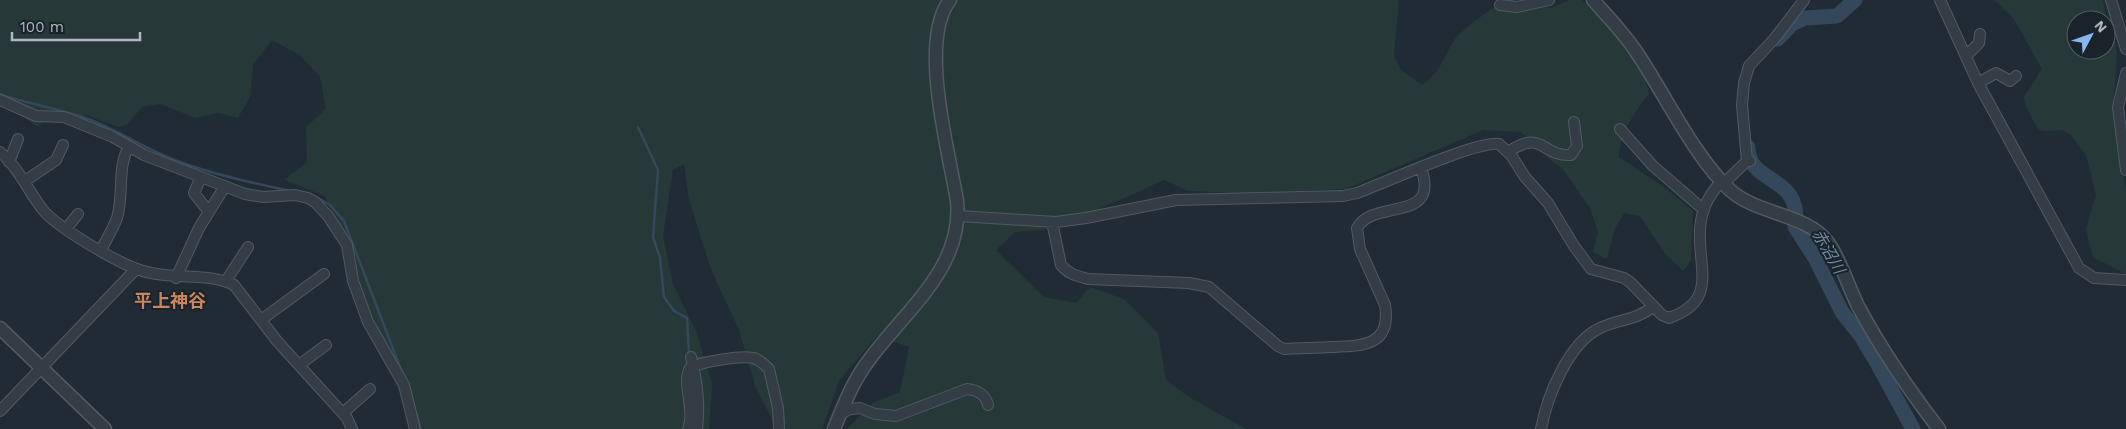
<svg xmlns="http://www.w3.org/2000/svg" width="2126" height="429" font-family="'Work Sans','Noto Sans JP',sans-serif">
<style>
.green{fill:#263938;fill-rule:evenodd}
.lines{fill:none;stroke-linecap:round;stroke-linejoin:round}
.stream{stroke:#35485b;stroke-width:2.5}
.river{stroke:#35485b;stroke-width:15}
.minor-casing{stroke:#515a63;stroke-width:12}
.tertiary-casing{stroke:#515a63;stroke-width:15}
.minor{stroke:#343d45;stroke-width:10}
.tertiary{stroke:#343d45;stroke-width:12}
.labels{text-anchor:middle;stroke-width:4;stroke-linejoin:round;paint-order:stroke}
.water-label{font-size:16px;font-style:italic;fill:#708ba4;stroke:#1a222a}
.quarter-label{font-size:18px;font-weight:bold;fill:#cb8660;stroke:#1a222a}
</style>
<rect width="100%" height="100%" fill="#212b35"/>
<path class="green" d="M0,0H1399L1394,55L1401,70L1422,85C1440,74 1444,56 1455,39C1461,30 1497,4 1507,0C1520,0 1540,5 1552,8L1569,0H1582C1603,21 1646,65 1649,94C1634,113 1620,133 1619,157L1668,190L1693,211L1691,261L1683,271L1666,255L1640,216L1624,213L1614,231L1607,259L1593,252L1598,232L1590,208L1563,169L1541,153L1521,132L1483,130L1346,189L1245,193L1188,191L1164,180L1116,202L1044,230L1015,232L996,250L1044,297L1076,303L1090,287L1124,299L1158,333L1166,380L1189,397L1246,429H847L873,403L900,392L909,347L877,336L839,381L822,429H777L755,386L739,330L710,267L689,200L684,164L673,170L663,236L673,284L696,331L712,384L709,429H424L376,326L325,196L284,180L307,162L306,127L326,109L320,77L300,55L272,40L253,65L250,97L238,118L218,113L195,118L161,104L142,107L127,125L119,127L88,116L50,114L38,127L25,118L30,110L0,99Z
M1995,0H2103L2105,14L2113,31L2117,55L2114,94L2120,165L2126,189V274L2093,257L2086,229L2096,195L2086,155L2070,134L2061,130L2044,131L2038,129L2026,107L2024,97L2042,69L2014,19ZM2076,20H2106V50H2076Z"/>
<g class="lines">
<path class="stream" d="M0,94C29,105 59,108 88,119C112,128 133,141 156,152C193,170 251,183 291,191
M638,127L658,170L653,237L660,258L664,297L674,311L687,318L689,354
M316,197L330,205L344,221L403,375
M764,358L772,365L781,402
M695,359L709,357
M783,412L784,429
M417,415L421,429"/>
<path class="river" d="M1778,39L1792,24L1805,18L1837,16L1855,0
M1748,147C1748,186 1803,173 1795,227L1815,258L1842,312L1861,336L1877,363L1913,429"/>
<defs>
<path id="minor" d="M1940,0L1978,83L2079,268L2094,278L2126,280
M2111,0L2126,49
M1500,5L1517,7L1549,0
M1966,56L1979,43L1980,34
M2126,73L2118,107L2126,170
M1978,83L1996,73L2010,81L2016,76
M0,100L36,116L64,117L113,137L144,155L245,194L263,197L295,195L308,198L315,202L328,216L347,245L353,281L368,322L404,385L415,429
M1620,129L1653,166L1704,210
M0,152C19,168 28,191 43,210C58,228 115,261 137,269C168,281 205,271 234,285L277,341L347,418L352,429
M1508,152C1544,128 1541,157 1571,155L1577,146L1574,122
M1747,161L1742,105L1744,83L1749,66L1775,38L1804,0
M9,162L18,139
M201,177L194,193L209,212
M25,181L56,160L63,145
M958,216L1056,222L1086,218L1176,200L1343,196L1357,193C1384,183 1476,141 1499,144L1511,155L1525,177L1548,203L1574,246L1591,269L1624,278L1630,282L1662,315L1669,318C1718,301 1698,269 1700,230C1701,211 1707,198 1719,184L1724,183L1747,161H1750
M1052,222L1061,265C1068,274 1077,276 1088,279L1189,283L1209,287L1278,346L1284,349C1300,348 1316,348 1332,347C1362,346 1392,346 1385,305L1360,249L1357,228C1373,198 1441,224 1421,168
M66,229L78,214
M101,250C106,240 113,229 117,218C124,196 117,165 129,147
M176,278L199,228L225,186
M226,281L248,247
M261,320L324,274
M691,357C697,380 700,405 697,429
M299,365L326,345
M0,411L136,269
M343,413L370,389
M841,413L851,409L860,408L875,414L896,416L967,389C977,390 986,395 988,405
M688,429C696,409 681,384 690,368C700,362 742,355 753,358C759,359 765,365 769,369L778,408L779,429
M1541,429C1547,397 1568,343 1600,328C1621,318 1632,322 1653,307"/>
<path id="tertiary" d="M1593,0C1609,18 1626,35 1639,56C1665,95 1696,159 1730,190C1756,214 1806,214 1827,241C1838,254 1849,288 1858,306C1881,349 1909,390 1939,429
M0,328L105,429
M834,429C843,407 851,386 864,367C899,315 964,271 957,201C949,152 918,41 950,0"/>
</defs>
<use href="#minor" class="minor-casing"/>
<use href="#tertiary" class="tertiary-casing"/>
<use href="#minor" class="minor"/>
<use href="#tertiary" class="tertiary"/>
</g>
<g class="labels">
<g class="water-label">
<text transform="translate(1829 251) rotate(60)" y="6">赤沼川</text>
</g>
<g class="quarter-label">
<text x="170" y="307">平上神谷</text>
</g>
</g>
<g transform="translate(2091 35) rotate(49)"><circle r="24" fill="#1a222a" stroke="#555e67"/>
<path d="M0-4L9 19L0 12L-9 19Z" fill="#86b7f0"/>
<text y="-8" font-size="14" font-weight="bold" text-anchor="middle" fill="#aeb7c2">N</text>
</g>
<path d="M12 32v8h128v-8" fill="none" stroke="#aeb7c2" stroke-width="2.5"/>
<text x="20" y="32" font-size="15" fill="#aeb7c2" stroke="#1a222a" stroke-width="4" paint-order="stroke">100 m</text>
</svg>
